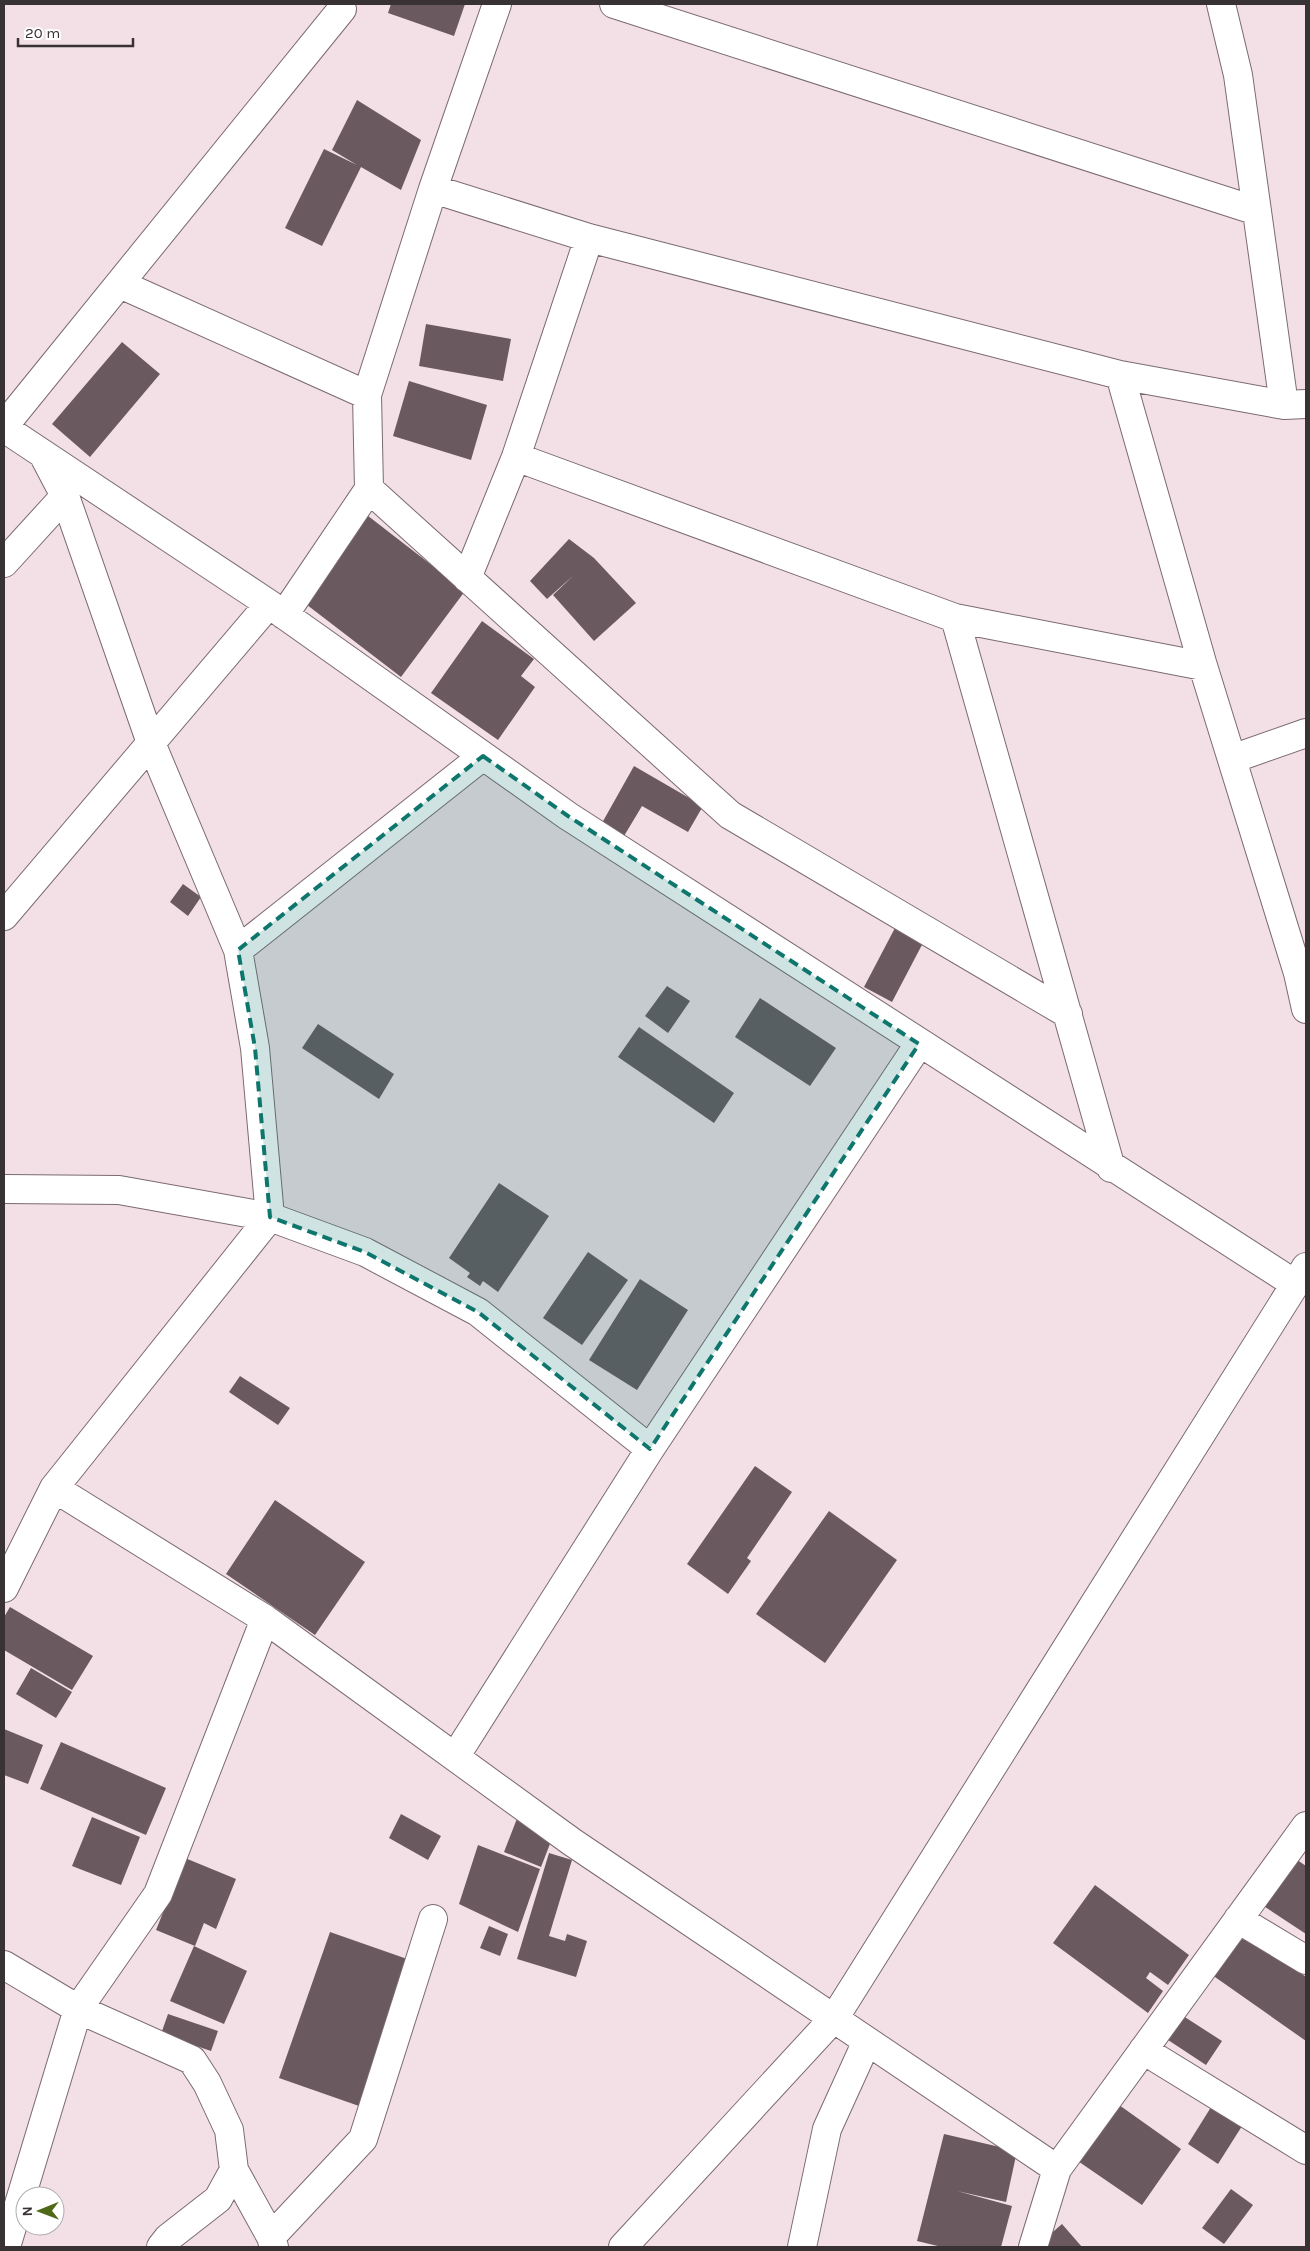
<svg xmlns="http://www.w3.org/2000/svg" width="1310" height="2251" font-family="Karla,sans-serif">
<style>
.building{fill:#6a595f}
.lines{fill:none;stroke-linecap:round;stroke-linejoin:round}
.minor-casing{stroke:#7b6a70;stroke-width:30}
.minor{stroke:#fff;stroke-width:28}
.marked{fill:#0f766e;fill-opacity:0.2;stroke:#0f766e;stroke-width:4;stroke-dasharray:10 6;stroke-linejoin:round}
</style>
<rect width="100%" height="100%" fill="#f3e0e6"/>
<path class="building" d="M391,4H465L454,36L388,13Z
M357,100L421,140L401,190L361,167L322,246L285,228L324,149L357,165L332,150Z
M426,324L511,339L503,381L419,366Z
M122,342L160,374L90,457L52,424Z
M409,381L487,405L471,460L393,436Z
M363,512L465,591L401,677L298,598Z
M569,539L594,558L636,603L594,641L553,595L574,575L547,599L530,581Z
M482,621L534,659L521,676L535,687L498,740L431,693Z
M634,766L703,806L688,832L642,806L624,836L602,823Z
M183,884L201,897L188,916L170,902Z
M896,926L924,941L892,1002L864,987Z
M667,986L690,1001L668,1033L645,1016Z
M760,998L836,1048L810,1086L735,1037Z
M318,1024L394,1074L379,1099L302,1048Z
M639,1027L734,1093L714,1123L618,1057Z
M499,1183L549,1216L498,1292L483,1281L480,1286L467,1277L470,1273L449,1258Z
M588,1252L628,1280L582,1345L543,1318Z
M640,1279L688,1310L637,1390L589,1360Z
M240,1376L290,1408L278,1425L229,1392Z
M755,1466L792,1492L747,1558L751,1561L728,1594L687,1564Z
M275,1500L365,1562L315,1635L226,1574Z
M829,1511L897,1560L825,1663L756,1614Z
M10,1607L93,1656L72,1690L4,1650V1617Z
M31,1668L72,1692L56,1718L16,1694Z
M4,1729L43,1745L28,1784L4,1775Z
M61,1742L166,1788L146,1835L40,1789Z
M401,1814L441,1836L428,1860L389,1838Z
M518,1816L555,1831L541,1867L504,1852Z
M92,1817L140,1837L121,1885L72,1866Z
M478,1845L540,1869L518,1932L459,1904Z
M549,1853L572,1860L549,1936L565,1941L567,1934L587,1941L576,1977L517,1959Z
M1287,1853L1306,1866V1934L1256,1901Z
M185,1858L236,1879L216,1929L204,1923L195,1946L156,1930Z
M1095,1885L1189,1955L1168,1985L1150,1972L1146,1978L1163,1991L1148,2013L1053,1943Z
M489,1926L508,1934L500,1956L480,1948Z
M1236,1926L1306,1977V2041L1205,1970Z
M330,1932L410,1960L359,2106L279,2078Z
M194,1946L247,1971L224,2024L170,2001Z
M1177,2012L1222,2041L1206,2065L1162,2036Z
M168,2014L218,2031L211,2051L161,2034Z
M1218,2096L1249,2115L1218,2164L1188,2144Z
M1112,2100L1181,2149L1142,2205L1072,2157Z
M944,2134L1017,2151L1006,2202L957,2191L1012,2206L1001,2247H942L917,2241Z
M1231,2189L1253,2205L1224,2244L1202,2228Z
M1062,2224L1082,2247H1041L1039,2244Z"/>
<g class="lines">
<defs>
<path id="minor" d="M614,4L1257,211
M1221,4L1238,75L1284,405
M433,189L589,238L1120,375L1284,405L1306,404
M120,284L367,395
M1120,375L1203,666L1298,973L1306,1009
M4,426L342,9
M4,428L269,604L568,816L1295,1284
M516,457L955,618L1203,666
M369,489L730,815L1068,1014
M4,563L65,496
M467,578L516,457L589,238
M284,615L369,489L367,395L433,189L497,4
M955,618L1111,1168
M1232,759L1306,733
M4,916L269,604
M238,950L483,756
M4,1189L119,1190L270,1217L365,1252L478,1312L650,1449
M54,1488L265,1619L572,1842L1057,2169
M4,1588L54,1488L270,1217L255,1048L238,950L151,743L65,496L44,456
M455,1757L650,1449L919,1044
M1238,1919L1306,1960
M4,1965L78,2009L192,2060L207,2083L229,2130L234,2170L218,2199L168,2238L161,2247
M1143,2050L1306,2150
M234,2170L271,2237L274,2247
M271,2237L363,2139L433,1919
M6,2247L78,2009L158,1894L265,1619
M623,2247L835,2017L1306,1267
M802,2247L827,2129L867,2041
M1033,2247L1057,2169L1306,1826"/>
</defs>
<use href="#minor" class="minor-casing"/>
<use href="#minor" class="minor"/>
</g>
<path class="marked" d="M483,756L568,816L919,1044L650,1449L478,1312L365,1252L270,1217L255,1048L238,950Z"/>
<rect width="1310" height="2251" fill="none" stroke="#393235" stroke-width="10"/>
<g transform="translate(40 2211) rotate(269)"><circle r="24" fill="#ffffff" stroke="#b0adae"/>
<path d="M0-4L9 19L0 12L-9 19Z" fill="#506919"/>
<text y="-8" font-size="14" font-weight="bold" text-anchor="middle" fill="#393235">N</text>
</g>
<path d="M18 38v8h115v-8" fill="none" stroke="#393235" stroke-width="2.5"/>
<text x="25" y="38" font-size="15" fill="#393235" stroke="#ffffff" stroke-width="4" paint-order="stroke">20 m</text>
</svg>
